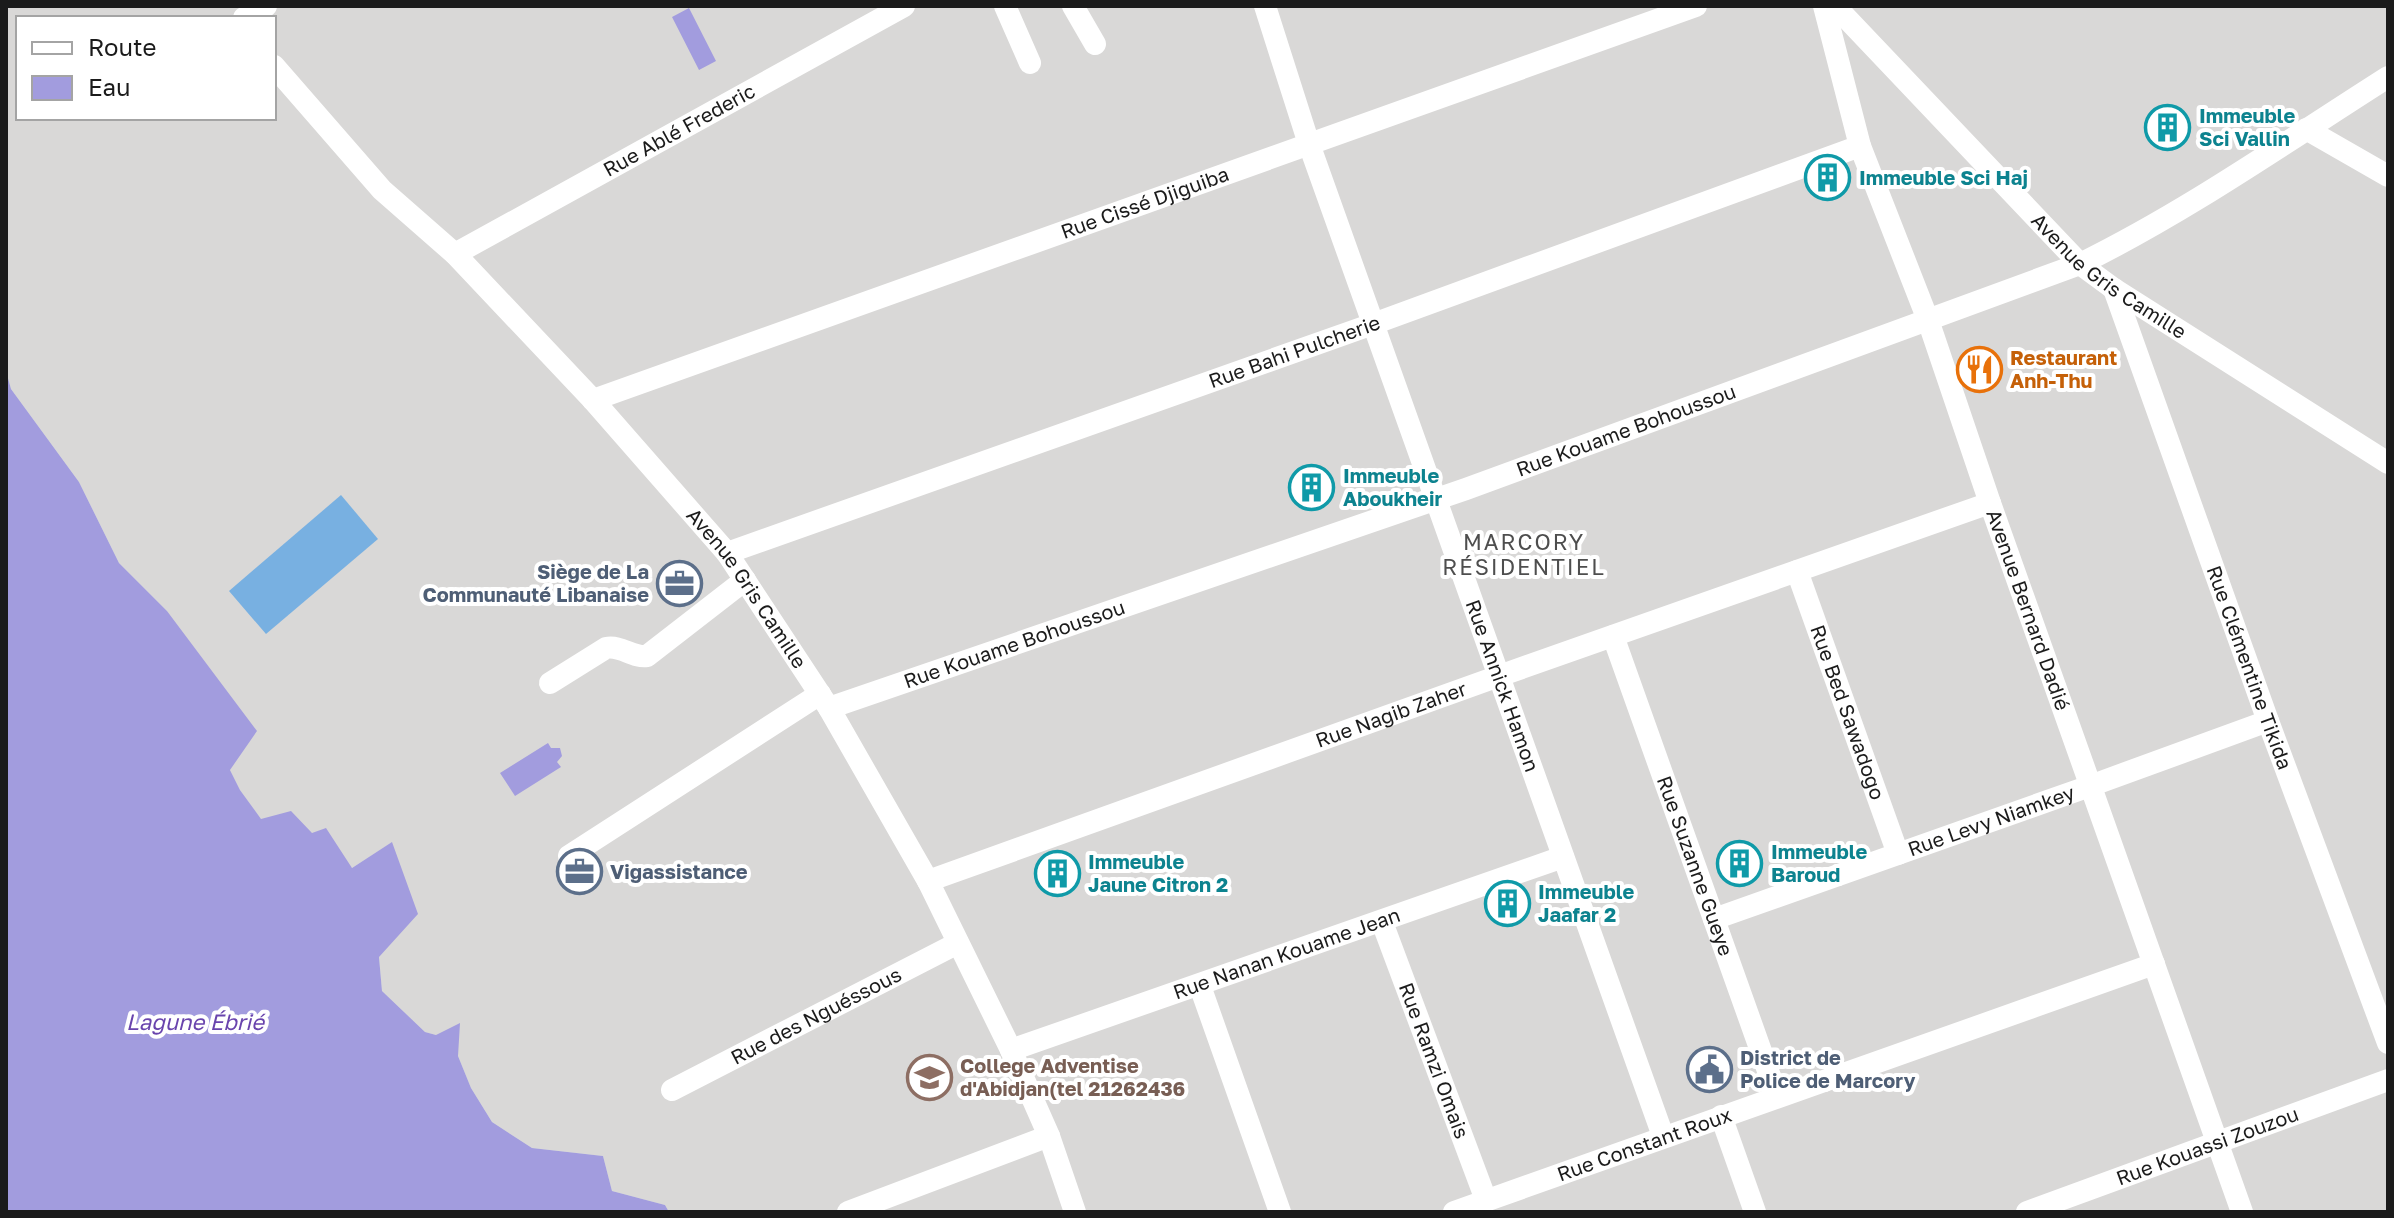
<svg xmlns="http://www.w3.org/2000/svg" width="2394" height="1218" font-family="'Golos Text',sans-serif">
<style>
.residential{fill:#d9d8d7;fill-rule:evenodd}
.pitch{fill:#78b0e1}
.water{fill:#a29cde}
.lines{fill:none;stroke-linecap:round;stroke-linejoin:round}
.street{stroke:#fff;stroke-width:22}
.labels{text-anchor:middle;stroke-width:8;stroke-linejoin:round;paint-order:stroke}
.culture-label{font-size:20px;font-weight:bold;fill:#0d838f;stroke:#fff;text-anchor:start}
.street-label{font-size:20px;fill:#1b1b1b;stroke:#fff}
.food-label{font-size:20px;font-weight:bold;fill:#c56008;stroke:#fff;text-anchor:start}
.service-label{font-size:20px;font-weight:bold;fill:#4e5e75;stroke:#fff;text-anchor:start}
.education-label{font-size:20px;font-weight:bold;fill:#785e54;stroke:#fff;text-anchor:start}
.neighbourhood-label{font-size:22px;letter-spacing:2px;fill:#4e4e4e;stroke:#fff}
.water-label{font-size:22px;font-style:italic;fill:#6944ad;stroke:#fff}
</style>
<rect width="100%" height="100%" fill="#e6eddf"/>
<path class="residential" d="M6,6H2388V1212H669L665,1205L612,1191L603,1156L532,1148L492,1122L471,1088L458,1056L436,1035L425,1032L382,991L379,957L391,843L352,868L312,833L261,820L240,790L230,770L167,611L119,563L79,482L11,389L6,371ZM18,18H274V118H18Z"/>
<path class="pitch" d="M341,495L378,539L266,634L229,591Z"/>
<path class="water" d="M689,8L716,61L699,70L672,17Z
M6,371L11,389L79,482L119,563L167,611L257,731L230,770L240,790L261,819L291,811L312,833L326,828L352,868L392,842L418,914L379,957L382,991L425,1032L436,1035L460,1023L458,1056L471,1088L492,1122L532,1148L603,1156L612,1191L665,1205L669,1212H6Z
M548,743L551,748H560L562,756L557,762L561,767L515,796L500,773Z"/>
<g class="lines">
<g class="street">
<path d="M1005,6L1030,63"/>
<path d="M1073,6L1095,44"/>
<path id="s1" d="M1265,6L1309,144L1663,1136"/>
<path id="s2" d="M1824,6L1860,146L1928,320L1990,503L2242,1212"/>
<path id="s3" d="M1835,6L2080,264L2114,289L2388,463"/>
<path d="M244,18L266,6"/>
<path id="s4" d="M274,66L382,190L455,254L593,400L727,553L829,708L928,881L1011,1050L1049,1136L1075,1212"/>
<path d="M2306,129L2388,176"/>
<path id="s5" d="M455,254L904,6"/>
<path id="s6" d="M2114,289L2268,721L2388,1043"/>
<path id="s7" d="M593,400L1696,6"/>
<path id="s8" d="M727,553L1373,324L1860,146"/>
<path id="s9" d="M1797,571L1898,854"/>
<path id="s10" d="M1613,636L1777,1096"/>
<path d="M550,683L606,648C621,645 633,658 647,656L745,580"/>
<path id="s11" d="M829,708L1466,489L2080,264C2188,211 2287,141 2388,77"/>
<path d="M569,856L820,694"/>
<path id="s12" d="M928,881L1499,676L1990,503"/>
<path id="s13" d="M1714,919L2090,786L2268,721"/>
<path id="s14" d="M1382,922L1486,1200"/>
<path d="M1200,986L1280,1212"/>
<path id="s15" d="M1011,1050L1563,857"/>
<path id="s16" d="M672,1090L958,943"/>
<path d="M1721,1116L1755,1212"/>
<path d="M848,1212L1049,1136"/>
<path id="s17" d="M1454,1212L2154,964"/>
<path id="s18" d="M2027,1212L2388,1080"/>
</g>
</g>
<defs>
<symbol id="building-ring" viewBox="-11 -11 22 22"><circle r="9.5" fill="#fff" stroke="#0f9aa8" stroke-width="1.5"/><path d="M-4-6H4V6H1V3H-1V6H-4ZM-2.5-4.3h1.7v1.8h-1.7ZM.8-4.3h1.7v1.8H.8ZM-2.5-1h1.7V.8h-1.7ZM.8-1h1.7V.8H.8Z" fill="#0f9aa8"/></symbol>
<symbol id="restaurant-ring" viewBox="-11 -11 22 22"><circle r="9.5" fill="#fff" stroke="#e8710a" stroke-width="1.5"/><path d="M-5-6h1v4h1v-4h1v4h1v-4h1v5L-1.5 .5V6h-2V.5L-5-1ZM5-6V6H3V1.5H1.5Q1.5-4 5-6Z" fill="#e8710a"/></symbol>
<symbol id="office-ring" viewBox="-11 -11 22 22"><circle r="9.5" fill="#fff" stroke="#5c6f8a" stroke-width="1.5"/><path d="M-6-3h4V-5.5h4V-3h4V5H-6ZM-1-4.5V-3h2v-1.5ZM-6 0V1H6V0Z" fill="#5c6f8a"/></symbol>
<symbol id="civic-ring" viewBox="-11 -11 22 22"><circle r="9.5" fill="#fff" stroke="#5c6f8a" stroke-width="1.5"/><path d="M-.6-6.5H3V-4.5H.6V-3L4-1V1h2V6H-6V1h2V-1L-.6-3ZM-1.2 2.5V6h2.4V2.5Z" fill="#5c6f8a"/></symbol>
<symbol id="university-ring" viewBox="-11 -11 22 22"><circle r="9.5" fill="#fff" stroke="#8d6e63" stroke-width="1.5"/><path d="M0-5L7-2L0 1L-7-2ZM-4 1L0 2.5L4 1V4Q0 6-4 4Z" fill="#8d6e63"/></symbol>
</defs>
<g fill-rule="evenodd">
<use href="#building-ring" x="2142" y="102" width="51" height="51"/>
<use href="#building-ring" x="1802" y="152" width="51" height="51"/>
<use href="#restaurant-ring" x="1954" y="344" width="51" height="51"/>
<use href="#building-ring" x="1286" y="462" width="51" height="51"/>
<use href="#office-ring" x="654" y="558" width="51" height="51"/>
<use href="#building-ring" x="1714" y="838" width="51" height="51"/>
<use href="#office-ring" x="554" y="846" width="51" height="51"/>
<use href="#building-ring" x="1032" y="848" width="51" height="51"/>
<use href="#building-ring" x="1482" y="878" width="51" height="51"/>
<use href="#civic-ring" x="1684" y="1044" width="51" height="51"/>
<use href="#university-ring" x="904" y="1052" width="51" height="51"/>
</g>
<g class="labels">
<g class="culture-label">
<text x="2199" y="123">Immeuble<tspan x="2199" dy="23">Sci Vallin</tspan></text>
<text x="1859" y="185">Immeuble Sci Haj</text>
<text x="1343" y="483">Immeuble<tspan x="1343" dy="23">Aboukheir</tspan></text>
<text x="1771" y="859">Immeuble<tspan x="1771" dy="23">Baroud</tspan></text>
<text x="1088" y="869">Immeuble<tspan x="1088" dy="23">Jaune Citron 2</tspan></text>
<text x="1538" y="899">Immeuble<tspan x="1538" dy="23">Jaafar 2</tspan></text>
</g>
<g class="street-label">
<text dy="7" stroke="none"><textPath href="#s5" startOffset="256">Rue Ablé Frederic</textPath></text>
<text dy="7" stroke="none"><textPath href="#s7" startOffset="586">Rue Cissé Djiguiba</textPath></text>
<text dy="7" stroke="none"><textPath href="#s3" startOffset="386">Avenue Gris Camille</textPath></text>
<text dy="7" stroke="none"><textPath href="#s8" startOffset="602">Rue Bahi Pulcherie</textPath></text>
<text dy="7" stroke="none"><textPath href="#s11" startOffset="844">Rue Kouame Bohoussou</textPath></text>
<text dy="7" stroke="none"><textPath href="#s4" startOffset="706">Avenue Gris Camille</textPath></text>
<text dy="7" stroke="none"><textPath href="#s2" startOffset="638">Avenue Bernard Dadié</textPath></text>
<text dy="7" stroke="none"><textPath href="#s11" startOffset="196">Rue Kouame Bohoussou</textPath></text>
<text dy="7" stroke="none"><textPath href="#s6" startOffset="402">Rue Clémentine Tikida</textPath></text>
<text dy="7" stroke="none"><textPath href="#s1" startOffset="720">Rue Annick Hamon</textPath></text>
<text dy="7" stroke="none"><textPath href="#s9" startOffset="150">Rue Bed Sawadogo</textPath></text>
<text dy="7" stroke="none"><textPath href="#s12" startOffset="492">Rue Nagib Zaher</textPath></text>
<text dy="7" stroke="none"><textPath href="#s13" startOffset="294">Rue Levy Niamkey</textPath></text>
<text dy="7" stroke="none"><textPath href="#s10" startOffset="244">Rue Suzanne Gueye</textPath></text>
<text dy="7" stroke="none"><textPath href="#s15" startOffset="292">Rue Nanan Kouame Jean</textPath></text>
<text dy="7" stroke="none"><textPath href="#s16" startOffset="162">Rue des Nguéssous</textPath></text>
<text dy="7" stroke="none"><textPath href="#s14" startOffset="148">Rue Ramzi Omais</textPath></text>
<text dy="7" stroke="none"><textPath href="#s17" startOffset="202">Rue Constant Roux</textPath></text>
<text dy="7" stroke="none"><textPath href="#s18" startOffset="192">Rue Kouassi Zouzou</textPath></text>
</g>
<g class="food-label">
<text x="2010" y="365">Restaurant<tspan x="2010" dy="23">Anh-Thu</tspan></text>
</g>
<g class="service-label">
<text x="649" y="579" text-anchor="end">Siège de La<tspan x="649" dy="23">Communauté Libanaise</tspan></text>
<text x="610" y="879">Vigassistance</text>
<text x="1740" y="1065">District de<tspan x="1740" dy="23">Police de Marcory</tspan></text>
</g>
<g class="education-label">
<text x="960" y="1073">College Adventise<tspan x="960" dy="23">d'Abidjan(tel 21262436</tspan></text>
</g>
<g class="neighbourhood-label">
<text x="1524" y="550">MARCORY<tspan x="1524" dy="25">RÉSIDENTIEL</tspan></text>
</g>
<g class="water-label">
<text x="195" y="1030">Lagune Ébrié</text>
</g>
</g>
<rect width="2394" height="1218" fill="none" stroke="#1b1b1b" stroke-width="16"/>
<rect x="16" y="16" width="260" height="104" fill="#ffffff" stroke="#a4a4a4" stroke-width="2"/>
<rect x="32" y="42" width="40" height="12" fill="#ffffff" stroke="#a4a4a4" stroke-width="2"/>
<text x="88" y="56" font-size="24" fill="#1b1b1b">Route</text>
<rect x="32" y="76" width="40" height="24" fill="#a29cde" stroke="#a4a4a4" stroke-width="2"/>
<text x="88" y="96" font-size="24" fill="#1b1b1b">Eau</text>
</svg>
